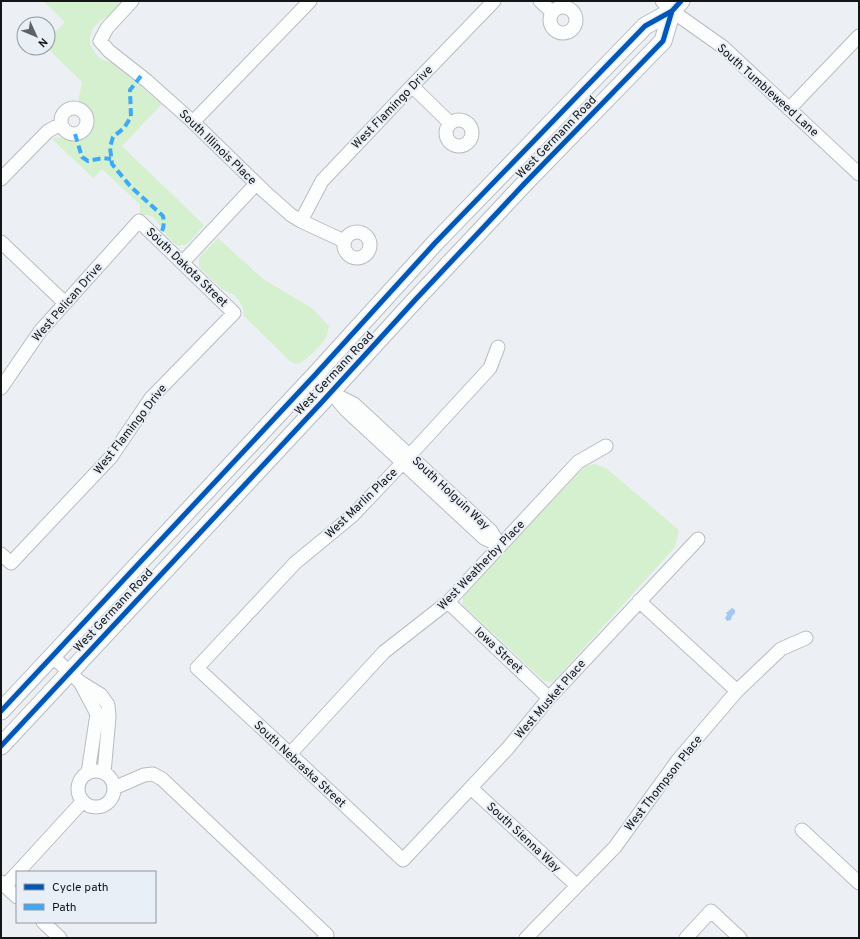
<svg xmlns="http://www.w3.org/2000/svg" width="860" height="939" font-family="Overpass,sans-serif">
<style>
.green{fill:#d5f0cf}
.water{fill:#a5c7f3}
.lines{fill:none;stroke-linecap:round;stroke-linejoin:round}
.minor-casing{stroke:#b9bcc0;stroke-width:15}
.major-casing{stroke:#b9bcc0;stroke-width:19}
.minor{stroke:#fcfdfd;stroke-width:13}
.major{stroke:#fcfdfd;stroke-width:17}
.quiet{stroke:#3fa9f5;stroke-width:4;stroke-dasharray:8 4;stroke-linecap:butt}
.cycleway-casing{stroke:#e9eff7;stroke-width:8}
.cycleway{stroke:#0057b8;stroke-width:5}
.labels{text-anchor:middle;stroke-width:4;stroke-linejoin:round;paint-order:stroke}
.street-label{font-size:12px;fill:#131517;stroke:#e9eff7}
</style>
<rect width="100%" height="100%" fill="#ecf0f4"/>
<path class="green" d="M43,1H121V3L110,15L100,21L95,26L92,31L90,38V45L99,58L106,61L111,62L162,104L122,146L203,224L204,226L186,245H176L167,236L163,229L153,217L148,215H140V205L102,169L93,178L52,139C64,133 73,147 85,137C88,135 90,133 91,130C93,124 94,120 92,114C90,107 84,105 78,102L82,82L47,48H48V39L65,22Z
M218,238L263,279L312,308L329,326C328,331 327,336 324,341C320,346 303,364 297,364C294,364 291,362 289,360L244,316L243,308L240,302L234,295L222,289L199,267V258Z
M595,464L606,468L679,530L675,547L553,682L544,681L463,605V596L580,471L586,466Z"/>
<path class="water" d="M732,608L735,610V613L732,616L731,620L727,621L725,618L727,615L726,613Z"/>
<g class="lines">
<defs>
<path id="minor" d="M132,1L107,28L100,41L109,51L147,81L193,122L264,191L291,215L301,221L344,241
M540,1L552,12
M662,1L672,11L723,47L859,174
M550 20a13 13 0 1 1 26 0a13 13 0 1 1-26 0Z
M412,86L450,123
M61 121a13 13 0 1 1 26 0a13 13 0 1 1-26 0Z
M789,109L859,36
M446 133a13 13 0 1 1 26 0a13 13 0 1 1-26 0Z
M193,122L310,1
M1,179L48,131L61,124
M301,221L322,181L412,86L494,1
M344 245a13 13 0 1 1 26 0a13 13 0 1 1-26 0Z
M1,242L65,303
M182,263L256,184
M498,347L490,368L410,455L352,516L295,563L197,668L290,754L403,860L508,748L549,698L698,539
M314,376L331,392L346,410L484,538L500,546
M1,388L41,330L139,221L234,313L151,398L111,457L11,563L1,554
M336,395L354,404L491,531L500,546
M639,601L737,691
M448,602L549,698
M52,656L80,682L101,695L108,705L109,717L104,773
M80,682L97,714L88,773
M290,754L384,652L448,602L578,462L606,446
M78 789a18 18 0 1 1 36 0a18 18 0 1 1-36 0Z
M114,788L144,775L153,774L162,779L327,935L324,938
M471,788L576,885
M802,830L859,883
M18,872L83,801
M1,882L5,886L17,873
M5,886L17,897
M43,922L60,938
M526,938L615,847L678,760L737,691L781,649L806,638
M686,938L711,911L740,938"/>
<path id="major" d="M1,711L314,376L435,243L645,26L672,11L681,1
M1,746L322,402L416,299L481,230L524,184L663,41L672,11"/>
</defs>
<use href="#minor" class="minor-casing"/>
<use href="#major" class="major-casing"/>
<use href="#minor" class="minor"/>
<use href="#major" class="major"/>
<path class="quiet" d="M141,76L130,90L131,117L124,128L113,137L110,147L112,164L131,187L163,216C165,226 163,231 157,239
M75,134L82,157L88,161L103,158L111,159"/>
<defs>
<path id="cycleway" d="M1,711L314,376L435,243L645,26L672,11L681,1
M1,746L322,402L416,299L481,230L524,184L663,41L672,11"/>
</defs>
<use href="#cycleway" class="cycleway-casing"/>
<use href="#cycleway" class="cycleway"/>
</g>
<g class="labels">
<g class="street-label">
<text transform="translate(768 90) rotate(42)" y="4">South Tumbleweed Lane</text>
<text transform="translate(392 107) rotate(-46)" y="4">West Flamingo Drive</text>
<text transform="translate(556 137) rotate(-46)" y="4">West Germann Road</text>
<text transform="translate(218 147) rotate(44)" y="4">South Illinois Place</text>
<text transform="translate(187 267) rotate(44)" y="4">South Dakota Street</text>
<text transform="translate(67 302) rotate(-49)" y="4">West Pelican Drive</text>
<text transform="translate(334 373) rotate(-47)" y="4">West Germann Road</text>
<text transform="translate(130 429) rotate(-52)" y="4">West Flamingo Drive</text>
<text transform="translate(451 493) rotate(43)" y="4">South Holguin Way</text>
<text transform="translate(361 503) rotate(-44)" y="4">West Marlin Place</text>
<text transform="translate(481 565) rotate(-46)" y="4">West Weatherby Place</text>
<text transform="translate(113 610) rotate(-47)" y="4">West Germann Road</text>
<text transform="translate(499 650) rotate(43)" y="4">Iowa Street</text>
<text transform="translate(550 699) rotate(-49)" y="4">West Musket Place</text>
<text transform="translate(300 764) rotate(43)" y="4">South Nebraska Street</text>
<text transform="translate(663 783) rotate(-52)" y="4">West Thompson Place</text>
<text transform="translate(524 837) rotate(43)" y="4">South Sienna Way</text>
</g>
</g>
<rect width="860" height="939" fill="none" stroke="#131517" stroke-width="4"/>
<rect x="16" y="871" width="140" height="52" fill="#e9eff7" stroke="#93989d"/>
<rect x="24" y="884" width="20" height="6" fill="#0057b8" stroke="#93989d"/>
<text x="52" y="891" font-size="12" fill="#131517">Cycle path</text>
<rect x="24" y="904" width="20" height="6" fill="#3fa9f5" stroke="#93989d"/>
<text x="52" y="911" font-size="12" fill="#131517">Path</text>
<g transform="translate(36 36) rotate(134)"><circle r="19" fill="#e9eff7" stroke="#93989d"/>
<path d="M0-3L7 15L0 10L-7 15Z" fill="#5f6264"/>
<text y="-6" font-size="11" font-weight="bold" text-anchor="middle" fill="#131517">N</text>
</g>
</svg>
